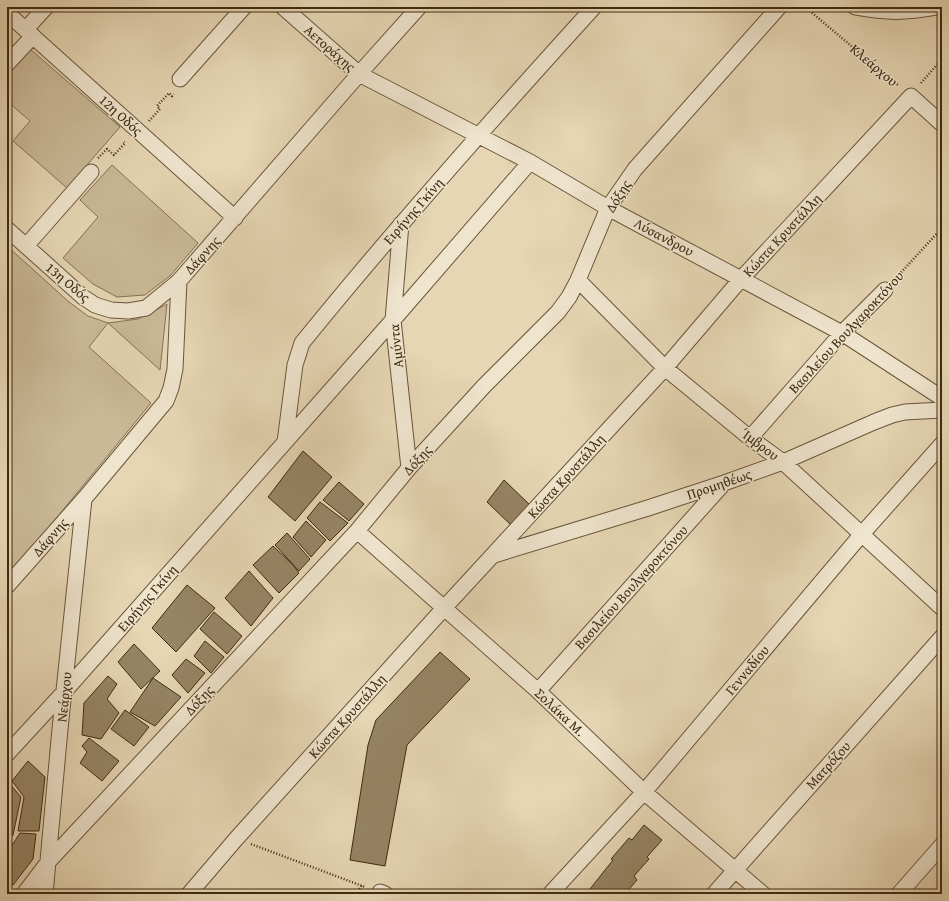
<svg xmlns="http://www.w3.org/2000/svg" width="949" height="901" font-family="'Gentium Book Plus',serif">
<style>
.green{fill:#cab997;stroke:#847254}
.building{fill:#968465;stroke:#3f2b11}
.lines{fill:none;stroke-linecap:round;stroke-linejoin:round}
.street-casing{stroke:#69563a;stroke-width:17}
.path{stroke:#3f2b11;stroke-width:2.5;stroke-dasharray:1 2;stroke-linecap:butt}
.street{stroke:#efe4ce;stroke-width:15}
.labels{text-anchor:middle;stroke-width:3;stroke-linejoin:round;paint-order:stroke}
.street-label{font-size:14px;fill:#3f2b11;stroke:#efe4ce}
</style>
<rect width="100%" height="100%" fill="#e6d6b3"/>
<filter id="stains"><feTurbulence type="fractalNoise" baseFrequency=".005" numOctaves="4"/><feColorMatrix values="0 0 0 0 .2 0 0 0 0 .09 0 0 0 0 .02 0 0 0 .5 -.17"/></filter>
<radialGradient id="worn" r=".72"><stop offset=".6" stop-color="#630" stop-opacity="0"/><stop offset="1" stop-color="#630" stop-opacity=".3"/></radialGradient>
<path class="green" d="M30,49L120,127L67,188L13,141L30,121L7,101V76Z
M112,165L198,243L171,275L145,295L117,297L93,284L63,258L98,217L80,200Z
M7,246L69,302L88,316L108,323L138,319L167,304L160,370L108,323L89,347L151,403L7,578Z"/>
<path class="building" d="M303,451L332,477L295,521L268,497Z
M504,480L531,506L512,526L487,502Z
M339,482L364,504L349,521L323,500Z
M320,502L348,523L330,541L307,518Z
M306,521L326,540L311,557L293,537Z
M287,533L310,559L299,571L275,545Z
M273,546L293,565L299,573L279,593L253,565Z
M249,571L273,598L251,626L225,598Z
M187,585L215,608L176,652L152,628Z
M214,612L242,636L227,654L200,629Z
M205,641L224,657L211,673L194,656Z
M134,644L160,671L141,689L118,662Z
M440,652L470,679L407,745L385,866L350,860L368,745L376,720Z
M186,659L205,673L188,693L172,675Z
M108,676L117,684L107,699L119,713L101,739L82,735L84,703Z
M153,678L181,697L155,726L130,712Z
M125,710L149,727L134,746L111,729Z
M89,738L119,761L102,781L80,763L87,752L82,746Z
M28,761L45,777L39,831H18L24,797L12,781Z
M9,783L21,797L13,835L7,842V785Z
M644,825L662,840L647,857L649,859L634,876L637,880L625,894H586L613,860L611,859L629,838L632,840Z
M20,833L36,834L33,859L13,885L7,880V853Z"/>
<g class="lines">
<defs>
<path id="street" d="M283,7L359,74L530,162L608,208L842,333L942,398
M855,7C887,13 905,13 937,7
M7,13L235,218
M26,29L46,7
M7,64L33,36
M180,79L244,7
M401,224L393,320L409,468
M7,229L83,297L95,305L111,310L128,311L146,308L179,281L359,74L419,7
M26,246L91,172
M578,280L665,368L750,438L783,462L942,608
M750,438L842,333L885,290
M285,442L295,365L302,343C396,227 494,117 594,7
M357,531L538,691L644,792L763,894
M494,555L648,508L724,483L783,462L874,422L892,415L905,412L942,410
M7,586L84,499L166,401L171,388L175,369L179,281
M538,691L724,483
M7,754L64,692L393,320L530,162
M380,892L385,894
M24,894L49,861L357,531L409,468L484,386L558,312L569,297L578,280L608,208L635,169L779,7
M45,894L60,729L84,499
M189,894L236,839L445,607L665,368L741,279L911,96L942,124
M550,894L644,792L861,535L942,444
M714,894L942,637
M899,894L942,845"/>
</defs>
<use href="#street" class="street-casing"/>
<path class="path" d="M805,7L899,86
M921,83L942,59
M149,121L160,109L157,106L169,93L172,96L174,94
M98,158L107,149L114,155L125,143L124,142
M895,279L942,228
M251,844L365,887
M356,894L362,885"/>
<use href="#street" class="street"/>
</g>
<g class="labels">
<g class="street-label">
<text transform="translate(330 48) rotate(41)" y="5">Αετοράχης</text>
<text transform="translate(874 65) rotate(40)" y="5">Κλεάρχου</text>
<text transform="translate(121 115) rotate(42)" y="5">12η Οδός</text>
<text transform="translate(618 196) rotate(-58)" y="5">Δόξης</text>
<text transform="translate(413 211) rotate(-49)" y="5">Ειρήνης Γκίνη</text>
<text transform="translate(782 235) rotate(-47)" y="5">Κώστα Κρυστάλλη</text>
<text transform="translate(664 237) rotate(28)" y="5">Λύσανδρου</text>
<text transform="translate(202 255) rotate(-48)" y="5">Δάφνης</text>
<text transform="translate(68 282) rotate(40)" y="5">13η Οδός</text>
<text transform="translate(846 332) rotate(-47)" y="5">Βασιλείου Βουλγαροκτόνου</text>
<text transform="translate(396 346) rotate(-96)" y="5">Αμύντα</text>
<text transform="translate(760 444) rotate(37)" y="5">Ίμβρου</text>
<text transform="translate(417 460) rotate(-48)" y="5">Δόξης</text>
<text transform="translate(566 476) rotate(-48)" y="5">Κώστα Κρυστάλλη</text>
<text transform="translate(719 484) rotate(-19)" y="5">Προμηθέως</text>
<text transform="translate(50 537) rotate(-49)" y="5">Δάφνης</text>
<text transform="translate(631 587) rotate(-48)" y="5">Βασιλείου Βουλγαροκτόνου</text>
<text transform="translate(147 598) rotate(-49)" y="5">Ειρήνης Γκίνη</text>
<text transform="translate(747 670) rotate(-50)" y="5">Γενναδίου</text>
<text transform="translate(64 697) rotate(-84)" y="5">Νεάρχου</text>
<text transform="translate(199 700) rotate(-47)" y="5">Δόξης</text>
<text transform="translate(560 712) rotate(43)" y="5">Σολάκα Μ.</text>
<text transform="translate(347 716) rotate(-48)" y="5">Κώστα Κρυστάλλη</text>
<text transform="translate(828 765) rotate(-48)" y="5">Ματρόζου</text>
</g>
</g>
<rect width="949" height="901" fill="none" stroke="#e6d6b3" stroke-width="24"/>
<rect x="8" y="8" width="933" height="885" fill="none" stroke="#3f2b11" stroke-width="2"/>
<rect x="12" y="12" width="925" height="877" fill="none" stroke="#3f2b11"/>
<rect width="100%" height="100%" filter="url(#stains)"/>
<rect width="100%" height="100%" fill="url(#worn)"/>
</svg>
